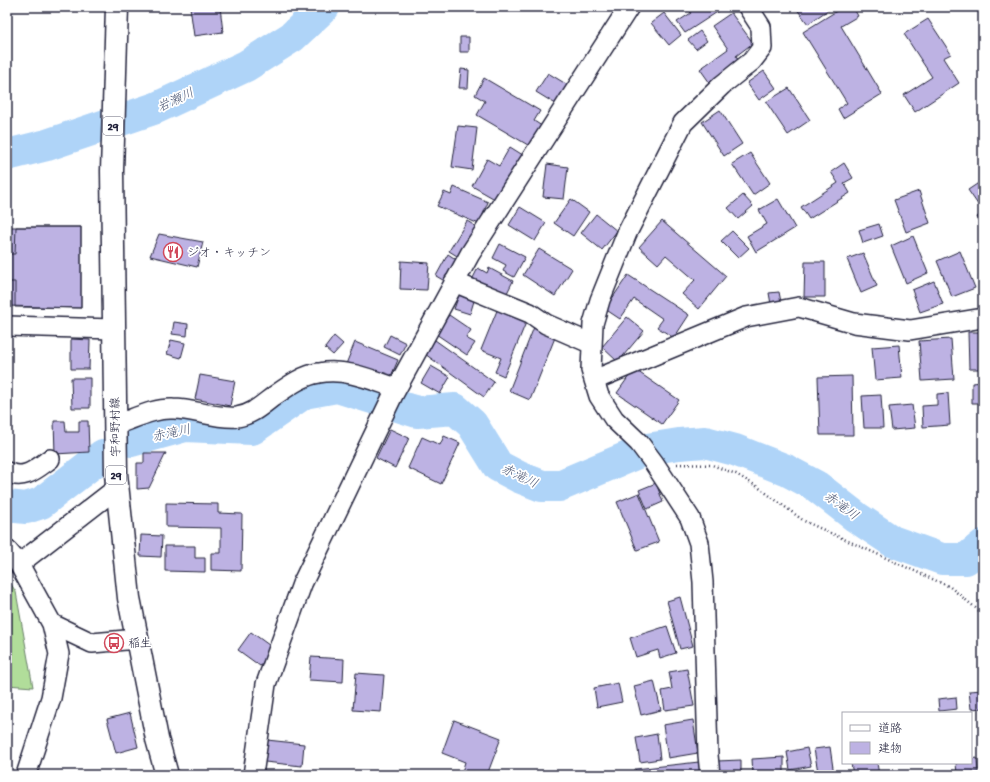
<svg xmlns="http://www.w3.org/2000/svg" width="990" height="782" font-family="'Gochi Hand','Klee One',sans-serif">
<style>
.green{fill:#b1dd9a;stroke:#6a806a}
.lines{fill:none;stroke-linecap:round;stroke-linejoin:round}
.river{stroke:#afd4f8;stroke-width:32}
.building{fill:#bdb2e3;stroke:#22223b}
.minor-casing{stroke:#22223b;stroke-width:22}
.major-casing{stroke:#22223b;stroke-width:25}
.path{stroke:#22223b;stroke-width:2.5;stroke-dasharray:1 3;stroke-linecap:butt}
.minor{stroke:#fff;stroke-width:19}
.major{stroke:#fff;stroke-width:22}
.labels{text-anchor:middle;stroke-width:3.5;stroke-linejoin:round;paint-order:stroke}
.shield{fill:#fff;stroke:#646476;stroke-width:1}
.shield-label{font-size:11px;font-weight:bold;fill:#22223b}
.poi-label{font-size:12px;fill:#22223b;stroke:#fff;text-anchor:start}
.street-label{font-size:12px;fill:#22223b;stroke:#fff}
.water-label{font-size:13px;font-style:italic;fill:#4c5774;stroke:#fff}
</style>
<rect width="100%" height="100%" fill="#fff"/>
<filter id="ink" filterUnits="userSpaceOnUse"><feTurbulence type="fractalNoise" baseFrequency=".025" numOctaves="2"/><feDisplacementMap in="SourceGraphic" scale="8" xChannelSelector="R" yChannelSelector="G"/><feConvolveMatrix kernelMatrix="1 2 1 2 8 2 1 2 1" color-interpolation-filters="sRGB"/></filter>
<g filter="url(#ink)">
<path class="green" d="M7,578L16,592L33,687L7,685Z"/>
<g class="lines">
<path class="river" d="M7,155L47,145L156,108L246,66L292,37L324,7
M131,441L185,426L252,429L304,393L337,387L417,412L455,409L472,424L498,466L519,477L542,486H559L647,449L679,444L705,442L735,450L786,470L816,486L856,517L892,541L942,559H966L983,545
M7,506L26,508L41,503L103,455"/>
</g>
<path class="building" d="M190,7H220L223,32L194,36Z
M687,7H725L685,33L677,22L691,13Z
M798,7H832L808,24L796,8Z
M843,7H853L858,16L841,26L882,94L843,118L838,109L847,103L803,32Z
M664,13L681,35L669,45L651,23Z
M731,13L753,43L736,56L742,65L712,86L700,69L728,49L712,26Z
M928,19L951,54L943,58L959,83L915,112L904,95L932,77L904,34Z
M700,31L707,41L696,49L688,40Z
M460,37H469V52H460Z
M461,69L469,70L468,88H459Z
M764,71L776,88L759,100L747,83Z
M548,73L571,87L559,106L536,92Z
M484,78L540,111L534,121L545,128L533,148L477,115L485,101L475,95Z
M789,88L810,120L788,135L766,102Z
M720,110L742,144L724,156L702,122Z
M458,126L477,128L472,170L452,167Z
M510,147L526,157L500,202L472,186L487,159L499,166Z
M750,153L770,183L753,195L732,164Z
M844,163L853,178L844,183L850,193L809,219L801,207L838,183L831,172Z
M547,164L568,167L564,199L543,197Z
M983,180V208L981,209L968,190Z
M454,187L488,202L479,224L437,206L444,192L451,195Z
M919,191L930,223L906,232L894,200Z
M743,195L753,206L738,219L728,208Z
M571,199L589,212L573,236L554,223Z
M778,199L795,228L756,252L747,236L767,224L759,210Z
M520,207L546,223L535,241L509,225Z
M983,213V227L977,217Z
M596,214L617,231L602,250L581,233Z
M467,221L480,229L462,259L449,251Z
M662,221L726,276L699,309L682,294L695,280L666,255L658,264L639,247Z
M879,224L883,236L863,243L859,230Z
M7,227H81V308L7,306Z
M16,227H81V308L15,307V282H7V254H15Z
M732,231L749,248L738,258L721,241Z
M159,234L203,242L197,267L150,256Z
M913,236L928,273L906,283L891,246Z
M500,244L525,257L514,277L503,271L506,265L493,258Z
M539,249L572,269L555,296L523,275Z
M960,251L975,288L952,297L937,261Z
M863,253L877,286L861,293L847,259Z
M448,254L460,262L448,283L436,276Z
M401,261L429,263L427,290L400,289Z
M805,262H825V297H804Z
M478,268L487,273L489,268L513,281L505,297L472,280Z
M628,275L689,315L674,338L657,327L663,319L634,299L620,319L605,309Z
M934,281L943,304L920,312L912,290Z
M779,292L781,302L771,304L769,293Z
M459,295L474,301L470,314L454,309Z
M498,308L527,320L504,376L495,372L501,358L481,350Z
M449,315L471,330L466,338L475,343L467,355L436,334Z
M627,317L644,331L618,362L602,347Z
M174,322L188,324L187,336L172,334Z
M534,327L556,335L530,400L509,391Z
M968,332H983V369H969Z
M390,335L406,343L400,355L384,347Z
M334,336L343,344L333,355L325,348Z
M71,339L90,340L89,369H71Z
M951,339L954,379L922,381L919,341Z
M171,340L185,343L181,358L167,354Z
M435,340L494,382L484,397L425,354Z
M355,342L398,360L389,381L346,364Z
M899,345L902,378L875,380L872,347Z
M431,366L450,377L440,394L421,383Z
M634,369L679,400L662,424L617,393Z
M200,375L235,381L230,406L195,399Z
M852,376L853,435H820L818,377Z
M71,378H90V408H72Z
M983,382V403H972V383Z
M948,393L950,425L923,427L922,406L937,405V394Z
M881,395L883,428H864L862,396Z
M912,405L915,428L892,430L889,407Z
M54,421H65L66,432H79V421H88L89,452L55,454Z
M390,429L409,438L395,468L376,458Z
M444,436L460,443L441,484L408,468L422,437L440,445Z
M144,453H166L149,488L137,489V463H144Z
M656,483L663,502L647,509L639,490Z
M639,493L659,542L637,550L617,502Z
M166,503L218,504V513L242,514L241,571L211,570V553H221V528L166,527Z
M141,535L162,536L161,557L140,556Z
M165,546H195V558H205V572L165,571Z
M680,597L693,646L680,649L667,601Z
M667,626L676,653L660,658L658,650L636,657L630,638Z
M251,632L273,648L260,666L238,650Z
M311,657L344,659L343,682L309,680Z
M687,669L694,706L665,710L662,691L672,689L669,672Z
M356,673L384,675L381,712L353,710Z
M654,681L661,710L641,715L634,686Z
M618,683L622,702L597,707L594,688Z
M983,690V708L971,709L969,691Z
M956,697L957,709L939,711L938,699Z
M130,713L138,747L116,753L107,719Z
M454,720L501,738L487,775H461L465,762L442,753Z
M693,720L698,753L668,758L663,725Z
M657,734L660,759L640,762L636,738Z
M267,740L304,744L302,766L265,762Z
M830,747L834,775H805V774L818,772L814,749Z
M807,748L811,766L790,770L787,752Z
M784,757V775H753L752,759Z
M977,758L978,772L957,774L956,763H971V759Z
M741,760V775H718L717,761Z
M699,762L700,775H635V769Z
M851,763H877L879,775H853Z
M220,772L245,774V775H219Z"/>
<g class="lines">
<defs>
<path id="minor" d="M454,282L530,313L546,324L592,344
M7,326L114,329
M594,380L746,317L799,307L854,323L910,330L983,318
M115,425C134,419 153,408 173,409C195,409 215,419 237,417C252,415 262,405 274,396C287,387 303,375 319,373C346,368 372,380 396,388
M7,472C24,481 36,469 50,459
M7,550L19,564L52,624L59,654L51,698L26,775
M19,564L117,488
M52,624L92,643L137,639
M253,775L266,684L302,584L393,395L470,254L629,7
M710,775L708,755L703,582L699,543L690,518L654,463L639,443L614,419L599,396L591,370L593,324L600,300L627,233L683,123L722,85L752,61L762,48L761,27L748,7"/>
<path id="major" d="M117,7L112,171L116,474L129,598L157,739L167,775"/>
</defs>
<use href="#minor" class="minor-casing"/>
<use href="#major" class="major-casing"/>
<path class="path" d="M677,464L712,465L736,474L758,487L804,521L950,587L983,614"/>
<use href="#minor" class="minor"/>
<use href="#major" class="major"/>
</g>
</g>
<defs>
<symbol id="restaurant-ring" viewBox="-11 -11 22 22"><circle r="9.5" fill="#fff" stroke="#d1495b" stroke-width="1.5"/><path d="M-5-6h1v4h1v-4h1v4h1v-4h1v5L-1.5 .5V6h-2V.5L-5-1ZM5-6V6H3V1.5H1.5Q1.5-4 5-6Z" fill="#d1495b"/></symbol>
<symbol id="bus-ring" viewBox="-11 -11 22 22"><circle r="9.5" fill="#fff" stroke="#d1495b" stroke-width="1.5"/><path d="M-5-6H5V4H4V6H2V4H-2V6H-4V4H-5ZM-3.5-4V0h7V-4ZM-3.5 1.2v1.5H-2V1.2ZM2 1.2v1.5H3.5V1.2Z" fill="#d1495b"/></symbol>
</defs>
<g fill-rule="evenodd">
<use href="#restaurant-ring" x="162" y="241" width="22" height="22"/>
<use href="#bus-ring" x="103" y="632" width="22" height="22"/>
</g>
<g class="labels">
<g class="shield">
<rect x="103" y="117" width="20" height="18" rx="3"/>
<rect x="106" y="466" width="20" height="18" rx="3"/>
</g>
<g class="shield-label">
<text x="113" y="130">29</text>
<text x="116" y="479">29</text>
</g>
<g class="poi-label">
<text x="187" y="256">ジオ・キッチン</text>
<text x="128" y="647">稲生</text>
</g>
<g class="street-label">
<text transform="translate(115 427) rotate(-91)" y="4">宇和野村線</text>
</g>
<g class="water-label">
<text transform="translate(175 99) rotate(-25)" y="5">岩瀬川</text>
<text transform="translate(171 432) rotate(-12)" y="5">赤滝川</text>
<text transform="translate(520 475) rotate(26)" y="5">赤滝川</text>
<text transform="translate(842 505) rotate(36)" y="5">赤滝川</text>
</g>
</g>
<rect width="990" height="782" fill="none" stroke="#fff" stroke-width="24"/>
<rect x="12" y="12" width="966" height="758" fill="none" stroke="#22223b" stroke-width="1.5" filter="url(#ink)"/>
<rect x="842" y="712" width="130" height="52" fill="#ffffff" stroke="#a7a7b1"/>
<rect x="850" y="725" width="20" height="6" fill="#ffffff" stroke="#a7a7b1"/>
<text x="878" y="732" font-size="12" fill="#22223b">道路</text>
<rect x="850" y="742" width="20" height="12" fill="#bdb2e3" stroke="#a7a7b1"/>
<text x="878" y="752" font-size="12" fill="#22223b">建物</text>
</svg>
